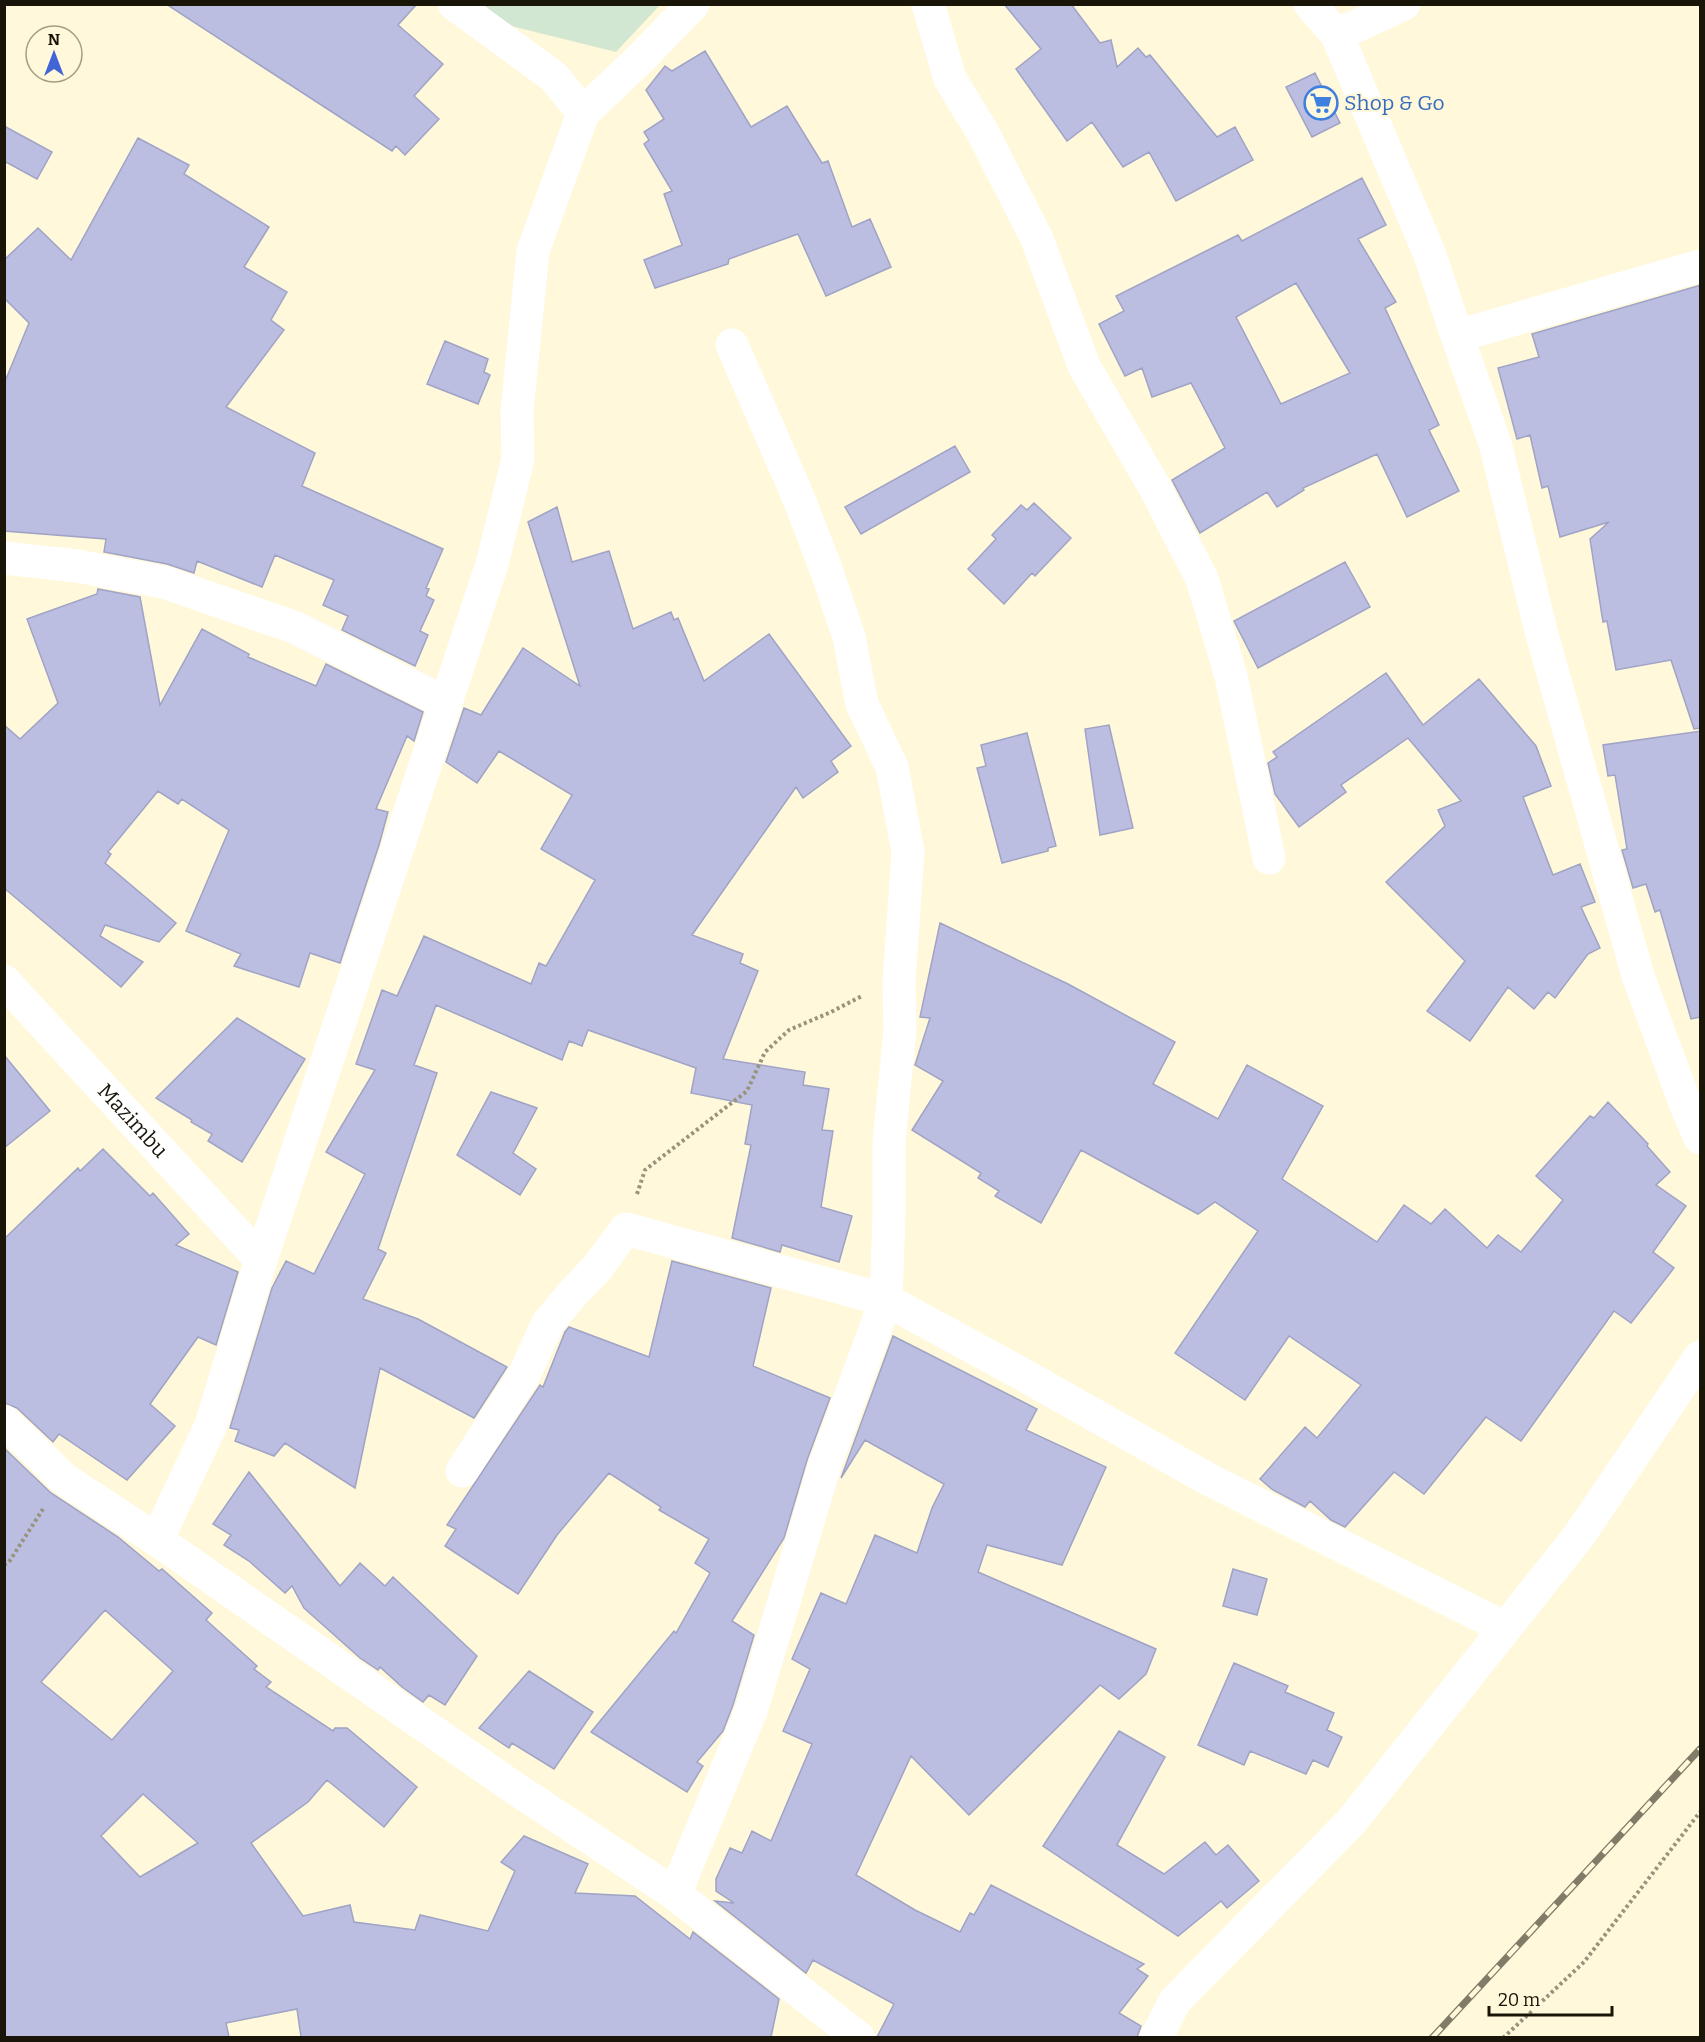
<svg xmlns="http://www.w3.org/2000/svg" width="1705" height="2042" font-family="Bitter,serif">
<style>
.green{fill:#d2e7d2}
.building{fill:#bbbee1;stroke:#9fa3c5;stroke-width:1.5;fill-rule:evenodd}
.lines{fill:none;stroke-linecap:round;stroke-linejoin:round}
.path{stroke:#98937d;stroke-width:4;stroke-dasharray:3 3;stroke-linecap:butt}
.minor{stroke:#fff;stroke-width:33}
.rail-casing{stroke:#817c68;stroke-width:7}
.rail{stroke:#fff8da;stroke-width:4.5;stroke-dasharray:14;stroke-linecap:butt}
.labels{text-anchor:middle;stroke-width:4.5;stroke-linejoin:round;paint-order:stroke}
.shop-label{font-size:21px;fill:#366cbe;stroke:#fff8da;text-anchor:start}
.street-label{font-size:21px;fill:#191609;stroke:#fff8da}
</style>
<rect width="100%" height="100%" fill="#fff8da"/>
<path class="green" d="M438,5H660L616,52L443,9Z"/>
<path class="building" d="M166,4H417L398,25L443,64L414,96L439,119L405,155L396,146L392,151Z
M1004,4H1071L1100,43L1111,40L1117,67L1138,48L1146,57L1150,55L1217,137L1235,127L1253,160L1176,201L1149,152L1123,167L1092,122L1067,141L1016,69L1041,49Z
M705,51L751,127L787,106L822,163L828,161L852,227L870,219L891,267L826,296L798,234L729,259L728,264L655,288L644,260L682,245L664,194L672,191L644,144L649,140L644,132L664,119L646,90L665,66L672,71Z
M1315,73L1340,123L1312,137L1286,87Z
M4,126L52,152L37,179L4,161Z
M138,138L189,165L184,174L269,227L244,267L287,292L271,320L284,330L226,407L315,453L302,486L443,549L426,588L429,589L426,596L434,600L420,631L428,635L415,666L342,630L348,616L323,605L334,580L275,555L262,587L197,561L194,573L167,564L104,552L106,539L4,531V384L29,323L4,298V260L38,228L71,260Z
M1362,178L1386,225L1358,239L1396,302L1385,308L1439,425L1429,430L1459,491L1407,517L1377,454L1303,488L1304,490L1277,507L1267,492L1200,533L1172,480L1225,448L1191,383L1152,397L1142,368L1125,376L1099,324L1124,311L1116,296L1238,235L1242,241ZM1296,283L1350,373L1281,404L1236,317Z
M1701,285V728L1694,729L1671,660L1616,670L1607,621L1603,622L1590,539L1609,522L1560,537L1548,486L1542,488L1530,435L1517,439L1498,368L1539,357L1532,334Z
M445,341L488,359L484,372L490,375L478,404L427,384Z
M955,446L970,472L861,534L845,507Z
M1034,503L1071,538L1035,576L1032,573L1004,604L968,569L996,539L992,535L1021,505L1027,510Z
M557,507L572,562L609,551L633,629L671,612L674,620L678,618L704,681L769,634L851,746L831,761L838,772L803,798L796,787L692,935L743,954L740,963L758,971L723,1059L805,1072L803,1085L829,1089L822,1130L833,1131L821,1207L852,1216L839,1262L782,1245L780,1252L732,1238L751,1145L745,1144L752,1105L691,1093L696,1068L588,1030L582,1046L569,1041L562,1060L436,1005L414,1065L437,1073L378,1249L386,1253L363,1299L418,1319L507,1367L474,1418L380,1368L355,1488L285,1443L274,1456L235,1441L239,1430L230,1428L272,1288L286,1261L314,1274L365,1174L326,1152L375,1070L356,1064L382,990L397,996L424,936L531,984L539,963L546,966L595,880L541,849L572,795L499,751L477,783L446,762L464,708L481,715L523,648L580,686L528,522Z
M1345,562L1370,607L1258,668L1234,621Z
M98,589L140,597L160,705L202,629L249,654L248,657L316,686L326,664L423,712L414,741L407,736L376,809L388,812L379,845L340,963L310,953L299,987L234,966L241,954L186,931L229,830L182,799L178,804L158,791L108,852L111,854L105,863L176,923L159,942L105,925L100,936L143,962L121,987L4,888V725L20,739L58,703L27,619L97,594Z
M1386,673L1423,725L1479,679L1536,746L1551,786L1523,797L1553,875L1580,864L1595,902L1581,907L1600,948L1588,954L1555,998L1548,992L1534,1009L1508,987L1470,1041L1427,1011L1465,961L1386,882L1445,826L1438,810L1461,801L1408,738L1341,785L1346,792L1299,827L1275,794L1268,763L1277,757L1273,752Z
M1109,725L1133,828L1100,835L1085,729Z
M1701,731V1017L1691,1019L1660,910L1655,912L1646,884L1633,888L1622,850L1627,849L1615,775L1608,776L1603,745Z
M1027,733L1056,846L1048,848V851L1002,863L977,768L986,766L981,745Z
M940,923L1068,984L1175,1042L1153,1084L1218,1119L1247,1065L1323,1106L1282,1179L1377,1242L1404,1205L1431,1224L1445,1209L1487,1248L1498,1235L1521,1252L1563,1200L1536,1176L1590,1116L1594,1118L1608,1102L1648,1144L1647,1146L1670,1172L1656,1185L1686,1206L1653,1252L1674,1268L1631,1323L1614,1311L1521,1441L1486,1417L1424,1494L1394,1472L1345,1527L1331,1520L1310,1501L1305,1507L1273,1490L1260,1479L1305,1427L1317,1438L1361,1385L1289,1336L1245,1400L1175,1353L1258,1231L1215,1202L1198,1214L1081,1150L1041,1223L995,1196L999,1191L978,1178L981,1173L912,1130L943,1081L915,1065L930,1018L920,1017Z
M237,1018L305,1059L242,1162L208,1141L212,1134L191,1122L192,1120L156,1098Z
M4,1055L50,1111L4,1148Z
M491,1092L537,1108L513,1153L536,1169L520,1195L457,1155Z
M103,1149L150,1196L153,1193L189,1234L176,1245L238,1272L216,1345L198,1337L150,1404L175,1426L127,1480L59,1434L53,1442L17,1408L4,1403V1239L78,1168L80,1171Z
M672,1261L771,1288L753,1366L830,1398L807,1460L784,1538L732,1621L754,1635L733,1705L723,1731L697,1762L703,1766L687,1792L591,1732L674,1631L676,1633L710,1573L695,1563L709,1539L659,1510L661,1507L609,1473L557,1535L518,1594L445,1546L456,1529L447,1525L540,1385L543,1387L565,1332L569,1327L649,1357Z
M893,1336L1037,1409L1026,1430L1106,1467L1062,1565L987,1545L978,1572L1156,1649L1146,1674L1119,1699L1100,1685L969,1815L911,1756L856,1875L915,1910L960,1932L970,1913L974,1915L991,1885L1144,1964L1137,1969L1148,1976L1119,2013L1141,2026L1137,2037H877L894,2004L813,1960L806,1973L715,1901L734,1903L716,1891V1879L730,1848L742,1853L752,1831L771,1841L812,1744L783,1731L810,1669L792,1659L821,1593L846,1604L875,1535L917,1553L932,1508L944,1484L865,1440L841,1478Z
M4,1448L51,1493L118,1537L159,1571L162,1569L212,1613L206,1620L257,1666L254,1669L271,1682L266,1687L333,1731L335,1728H347L417,1787L384,1827L327,1780L308,1802L251,1843L303,1916L350,1905L354,1922L415,1930L420,1915L488,1931L515,1871L501,1862L524,1836L588,1864L575,1893L635,1896L690,1939L693,1932L779,1999L771,2037H301L297,2009L226,2023L229,2037H4ZM105,1610L173,1671L112,1740L41,1682ZM143,1794L198,1843L140,1877L101,1836Z
M249,1472L340,1586L360,1563L385,1586L393,1577L477,1656L445,1705L429,1695L423,1702L402,1687L380,1667L378,1670L360,1658L304,1608L292,1586L285,1593L249,1561L224,1545L231,1535L213,1524Z
M1233,1569L1267,1579L1257,1615L1223,1606Z
M1234,1663L1288,1686L1285,1692L1334,1713L1327,1730L1342,1737L1328,1767L1313,1760L1306,1774L1250,1751L1244,1765L1198,1745Z
M529,1671L593,1712L554,1769L512,1743L509,1748L479,1728Z
M1119,1731L1165,1757L1117,1845L1164,1874L1205,1842L1216,1855L1228,1845L1259,1881L1227,1908L1221,1901L1178,1936L1043,1846Z"/>
<g class="lines">
<path class="path" d="M637,1194L645,1170L747,1091L765,1052L789,1030L831,1012L862,996
M4,1565L9,1562L43,1509
M1503,2038L1584,1962L1700,1812"/>
<g class="minor">
<path d="M454,4L554,77L583,113"/>
<path d="M928,4L950,79L982,131L1037,239L1084,366L1154,486L1202,579L1231,676L1269,858"/>
<path d="M1310,4L1337,35L1430,255L1457,336L1495,443L1541,631L1638,976L1687,1108L1700,1138"/>
<path d="M1337,35L1404,4"/>
<path d="M1457,336L1700,266"/>
<path d="M4,558L77,566L163,582L294,627L446,703"/>
<path id="s1" d="M4,981L261,1260"/>
<path d="M4,1421L64,1479L157,1540L513,1787L675,1894L859,2038"/>
<path d="M462,1471L524,1375L548,1323L573,1293L597,1268L626,1229L886,1300L1020,1373L1208,1479L1505,1628"/>
<path d="M157,1540L211,1425L261,1260L492,564L518,459L517,411L533,251L583,113L641,58L693,4"/>
<path d="M675,1894L751,1711L825,1465L886,1300L889,1216V1142L900,1030L899,982L908,852L892,767L862,704L849,637L827,572L799,499L732,345"/>
<path d="M1156,2038L1175,2001L1351,1822L1578,1537L1700,1357"/>
</g>
<defs>
<path id="rail" d="M1432,2038L1700,1749"/>
</defs>
<use href="#rail" class="rail-casing"/>
<use href="#rail" class="rail"/>
</g>
<defs>
<symbol id="supermarket-ring" viewBox="-11 -11 22 22"><circle r="9.5" fill="#fff8da" stroke="#3f7fe0" stroke-width="1.5"/><path d="M-6-5.5h2.5l.6 2H6L4.5 2H-2.5L-4.4-4H-6ZM-1.5 3.2a1.3 1.3 0 1 0 .1 0ZM3 3.2a1.3 1.3 0 1 0 .1 0Z" fill="#3f7fe0"/></symbol>
</defs>
<g fill-rule="evenodd">
<use href="#supermarket-ring" x="1302" y="84" width="38" height="38"/>
</g>
<g class="labels">
<g class="shop-label">
<text x="1344" y="110">Shop &amp; Go</text>
</g>
<g class="street-label">
<text dy="7" stroke="none"><textPath href="#s1" startOffset="190">Mazimbu</textPath></text>
</g>
</g>
<rect width="1705" height="2042" fill="none" stroke="#191609" stroke-width="12"/>
<g transform="translate(54 54)"><circle r="28" fill="#fff8da" stroke="#a39e86" stroke-width="1.5"/>
<path d="M0-4.5L10 22L0 15L-10 22Z" fill="#4165d7"/>
<text y="-9" font-size="16" font-weight="bold" text-anchor="middle" fill="#191609">N</text>
</g>
<path d="M1489 2006v9h123v-9" fill="none" stroke="#191609" stroke-width="3"/>
<text x="1498" y="2006" font-size="18" fill="#191609" stroke="#fff8da" stroke-width="4.5" paint-order="stroke">20 m</text>
</svg>
